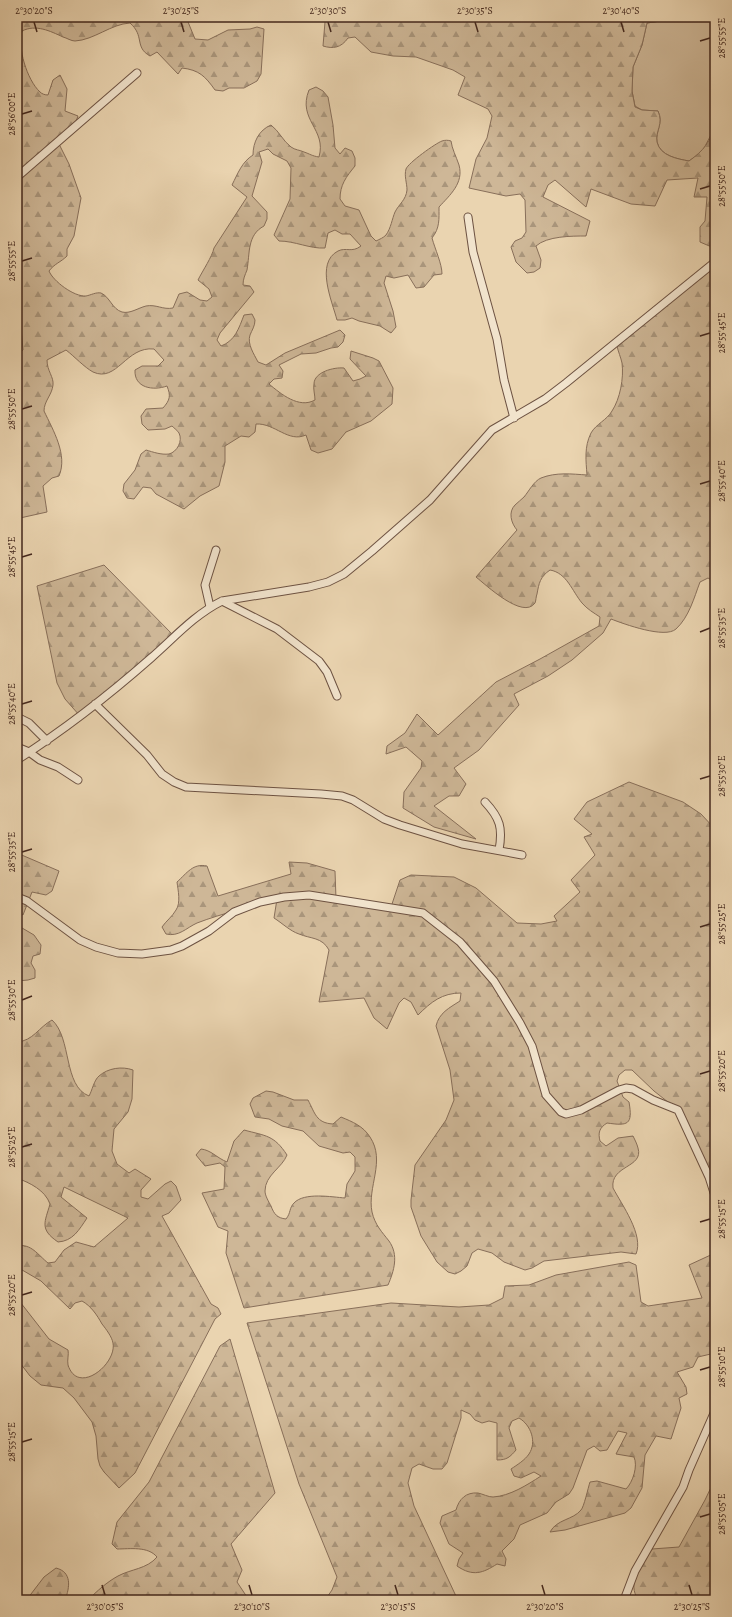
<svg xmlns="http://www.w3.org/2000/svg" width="732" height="1617" font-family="Alegreya,serif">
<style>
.green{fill:#ceb797;stroke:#886f5a}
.forest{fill:url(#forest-firs);stroke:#886f5a}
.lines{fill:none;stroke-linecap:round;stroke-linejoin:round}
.minor-casing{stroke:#6d5242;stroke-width:9}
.minor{stroke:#f1e3cc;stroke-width:7}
.ticks{fill:none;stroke:#43271d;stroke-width:1.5}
.neatline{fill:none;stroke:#43271d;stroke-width:1.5}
.ticks-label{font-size:10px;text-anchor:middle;fill:#43271d}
</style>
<defs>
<pattern id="forest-firs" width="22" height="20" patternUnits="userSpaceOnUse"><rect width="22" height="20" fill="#ceb797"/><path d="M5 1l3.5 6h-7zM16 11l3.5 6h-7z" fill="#a9957b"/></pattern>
</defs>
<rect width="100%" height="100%" fill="#ead4b0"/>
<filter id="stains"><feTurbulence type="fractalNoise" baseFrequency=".005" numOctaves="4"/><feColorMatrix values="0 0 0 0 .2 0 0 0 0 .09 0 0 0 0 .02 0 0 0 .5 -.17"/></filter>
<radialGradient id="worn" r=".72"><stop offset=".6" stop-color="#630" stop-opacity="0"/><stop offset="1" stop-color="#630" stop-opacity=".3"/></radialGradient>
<path class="green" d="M688,17H715V106L713,108L715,124L713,131L702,152L689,161C678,159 660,156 657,142C655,131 664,124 658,111L642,110L635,106L632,91L633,67L642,45L647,23Z"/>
<path class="forest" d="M17,17H186L195,39L208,40L228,30L250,29L257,27L264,29L261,74L257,81L244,88H229L223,91L215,90C205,76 199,70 182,68L178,74L157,52L150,56C134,47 145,36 130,23C111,24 94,40 75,41C71,41 67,38 63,37C50,31 36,24 22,31C17,47 27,80 40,92C42,94 45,95 48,95L53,80L60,75L67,89L65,111L78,116L75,124L59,144L69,164L81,198L74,236L67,249V256C61,262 54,264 49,271C53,281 74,297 86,296C91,295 96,292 101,293C110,297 112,309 122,312C130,314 138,308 146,306C156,304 163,310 173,308L179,294L187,292L200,300L207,301L212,297L209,289L198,280C203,270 212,257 214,248L247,197L232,185C238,173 242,162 253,155C253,142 259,130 271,125C279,131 283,141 291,147C295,150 300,150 304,152C310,154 312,156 319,157C327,129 297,120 309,90L316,87L323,91L328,97L333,125L335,148L340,154L345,148L352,151L355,158V166C346,177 340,185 340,199L345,206L359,210L371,236L376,241C380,239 383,238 386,235C391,228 392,219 395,212C399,204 406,200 407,190C407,183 404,176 406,169C408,163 436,143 442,141C445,140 448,140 451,141C452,149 456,156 459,165C464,183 450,195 439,207C439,219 440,228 432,238C435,249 442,264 442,274L434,275L424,287L416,288L408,275L394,278L386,276L384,283L393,311L396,327L391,333L380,326L359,321L352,318L345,320H337C332,301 315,263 338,251C346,247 352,253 361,246L350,234H342L335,230L328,233L325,248C310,249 295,241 279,241L274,235L290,199L291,168L287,161L273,154L268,149L259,152L262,162L252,196L267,212V219L264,226C247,235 250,253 247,270C245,275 243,279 243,285L250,286L254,292L220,333L217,340L221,346C235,341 239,328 244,315L252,314L255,320C255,326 252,330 250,335C247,344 254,354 258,362L266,365L285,353L340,330L345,335L343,342L338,347L331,348L316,353L301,354L279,365L283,371L282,378L274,379L269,384C281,394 299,409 315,400C315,395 313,389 314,384C314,372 334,367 344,368L353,381L360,379L366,376L350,359L351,351L373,358L379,361L393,388L392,404L371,421L346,432L332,449L318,453L311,450L306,435C288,443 275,423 256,424L255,432L249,437L241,436L225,446V462L219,486L200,496L184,509L156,494L151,488L143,487L134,499L127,498L123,491L124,484L135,470L141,454L146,450C153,452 161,455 169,454C177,452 183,441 179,433C178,431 174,428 172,426L165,429L148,430L142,424L141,416L146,409L163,408C170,400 171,396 167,386C153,391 134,388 135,370L142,366H158L164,360L154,349C126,346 117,383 93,372C84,367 75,357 66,350L47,360C47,371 54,377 53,385C52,395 44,401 44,411C53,430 68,455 59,476L52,478L43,486L47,512L20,518L17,498V356L23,350L21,327L17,319Z
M321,17H688L647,23L642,45L633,67L632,91L635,107L642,110L658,111C664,124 655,131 657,142C660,156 678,159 689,161C703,151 711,142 715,124V259L714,248L700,242V227L705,221L707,197H694L698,178L667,180L655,206L631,204L591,189L586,207L555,180L548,185L543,197L590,221L586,236C572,236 547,236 536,246L541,260L540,268L534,272L527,273L516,262L511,247L515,241L522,238L526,232L525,200L520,194L506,196L469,188L476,159L487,138L492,116L488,109L458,95L465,77L453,70L416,57L393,56L371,52L355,37L348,38C341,48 333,49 323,46L325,22Z
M715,262V582L708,578L700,582C694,598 689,617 676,629C665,639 624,624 611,619L603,633L572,660L548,676L514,694L519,705L479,750L454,768L466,784L459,796H449L434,806L476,839L434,827L403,808L404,792L421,768L422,761L406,747L386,754L387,746L405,733L417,714L438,735L496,682L540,659L599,626L600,617C594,613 587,609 582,603C572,591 567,573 550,570C540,577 539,583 537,594C536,596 536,601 535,603C523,620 486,585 476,577L517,530C511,523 508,512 515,505C518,502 521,500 524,497C529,491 534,481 541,478C556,472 572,474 587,475C586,461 584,447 591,433C596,424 607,420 612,411C620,399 624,378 622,363C621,358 618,351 617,346Z
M104,565L174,636L80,716L65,699L57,683L37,586Z
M629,782L683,802L701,814L715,829V1175L709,1177L678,1110L654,1091L632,1070H625L619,1075L617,1081L623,1097L629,1102C633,1125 628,1126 607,1123C599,1128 598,1133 600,1141L606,1146L618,1138L633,1136C635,1140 637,1144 638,1148C644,1168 610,1165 613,1188C622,1205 644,1235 636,1254L621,1252L544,1261L532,1268L525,1270L504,1262L492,1253L478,1249L472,1253L467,1266L461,1271L455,1274L448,1272L437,1262L421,1236L411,1207V1200L415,1165L446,1120L454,1100L450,1070L436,1026C439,1013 449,1008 460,1001L461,993C442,993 431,1002 418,1015L411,1002L404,998L399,1003L387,1029L374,1018L364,998L319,1002L329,950C322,937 311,939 299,934C290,931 282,923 274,918L277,899C251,907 223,913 197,923C186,928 179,937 166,934L162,927C166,921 172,917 176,910C181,903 178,890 177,882C187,873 193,863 207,866L218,896L291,874L289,862L307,863L335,871L336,899L391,907L400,880L411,875L454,877L476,888L517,923L541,924L557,921L554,916L580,892L571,880L595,855L584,837L592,834L574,819L587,802Z
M17,853L59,871L52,891L46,895L32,892L23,915L17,912Z
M17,925L34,935L41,945L40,954L33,956L31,963L35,970V978L28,980L17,981Z
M52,1020C72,1038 63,1086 89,1096C92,1091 94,1080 99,1076C108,1068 122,1066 133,1070L132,1099L128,1112L114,1129L112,1151L117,1164L129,1173L135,1169L151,1179L141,1190V1197L148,1199L165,1184L171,1181L176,1186L181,1200L169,1213L162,1216L211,1304L218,1308L221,1314L215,1319L135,1473L119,1488L104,1472L100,1466L98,1459L96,1436L92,1422L74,1398L63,1388L41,1385L30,1376L17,1359V1298L49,1339L68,1350C69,1354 67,1360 68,1365C78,1396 117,1364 113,1343C112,1337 106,1329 102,1324C97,1315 91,1306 82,1301L75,1303L70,1309L41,1281L17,1267V1246C31,1243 38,1255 48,1263L55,1262L64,1250L76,1242L94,1247L128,1218L64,1187L61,1197L87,1218C79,1230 73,1241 58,1242C39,1229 45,1222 50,1204C45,1190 30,1183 17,1178V1042C33,1041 39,1027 52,1020Z
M266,1091L273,1092L294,1100H308C315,1113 316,1123 333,1124L341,1117C353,1122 363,1126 370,1137C386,1161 367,1187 372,1212C375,1225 382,1232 389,1241C399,1255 394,1271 388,1285L244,1308L226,1253L228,1231L218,1227L202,1193L224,1189L225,1167L220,1163L205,1166L196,1155L201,1149C211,1150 217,1158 227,1162L234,1141L244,1130C266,1136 274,1135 287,1155C282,1168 265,1175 265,1191C265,1196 269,1202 271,1206C274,1214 277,1218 286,1219C291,1213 289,1208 294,1203C304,1192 332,1197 345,1198L347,1184L355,1171V1157L350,1152L343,1153L319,1146L303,1131L282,1126L269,1119L255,1117L250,1104L253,1098Z
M715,1253V1353L698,1357L693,1367L677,1372L686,1387L687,1394L679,1398L681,1408L671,1439L656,1436L645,1455L642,1488L631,1508L625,1513L565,1530L550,1532C557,1519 573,1520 581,1510C584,1507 588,1488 590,1482L597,1481L626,1489C633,1482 638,1466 634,1457L616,1454L627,1433L618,1431L607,1450L600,1451L594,1446L587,1450L573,1488L569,1494L556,1502L547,1513L520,1525L514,1539L502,1551L506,1559L505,1566L497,1564C483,1573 473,1577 457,1566L459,1559L463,1553L449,1544L440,1523L442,1516L456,1510C459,1499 466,1492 478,1493C483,1494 488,1497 493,1497C510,1496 527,1485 541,1476L534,1472L521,1478L514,1476L511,1469C517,1465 525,1460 529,1454C537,1442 531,1425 519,1418L512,1421L509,1428L516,1450C510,1457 507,1460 497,1460V1423L489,1421L482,1423L475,1420L470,1414L461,1410V1418L447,1463L442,1469H433L419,1464L412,1468L408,1483L414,1506L455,1594L461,1600H325L332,1590L337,1577L299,1484L247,1323L391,1303L459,1307L489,1305L503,1298L505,1286L529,1285L556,1275L629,1262L636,1265L641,1302L648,1306L702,1298L689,1265Z
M230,1339L275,1493L231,1544L242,1570L237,1582L249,1600H88C97,1591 107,1582 118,1576C131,1569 147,1569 157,1557C148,1546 130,1549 117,1549L112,1544L117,1522L149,1482L220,1346Z
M715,1479V1600H639C625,1584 643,1563 652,1549L679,1547L705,1500Z
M56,1568C72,1572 70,1587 65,1600H25L31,1594L44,1577Z"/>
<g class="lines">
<defs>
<path id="minor" d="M17,177L137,73
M468,217L473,252L497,339L504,380L514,418
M222,601L277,629L319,661L327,672L337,696
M210,607L205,585L216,550
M95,704L147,755L162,774L174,782L186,787L321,794L342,796L353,800L384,819L400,825L462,844L522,855
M17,717L29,723L47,741
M17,747L29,752L40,760L58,767L78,780
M17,760C64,730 109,695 151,658C174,638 194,615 222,601L309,587L328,582L344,574L372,551L430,500L492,430L545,399L566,383L715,262
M485,802C500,818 503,828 499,850
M17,897L27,901L80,940L96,947L118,953L142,954L171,950L182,946L209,931L234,912L260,902L284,897L309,895L423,913L460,942L494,981L520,1023L532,1046L546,1095L561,1112L566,1114L581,1110L619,1090L626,1088L633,1089L653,1100L678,1110L709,1177L715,1196
M624,1600L635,1571L683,1487L689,1470L715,1411"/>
</defs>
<use href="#minor" class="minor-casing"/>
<use href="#minor" class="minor"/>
</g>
<path class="ticks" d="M34,22L37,32M181,22L184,32M328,22L331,32M475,22L478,32M621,22L624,32M700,41L710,38M22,114L32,111M700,189L710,186M22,261L32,258M700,336L710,333M22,409L32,406M700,484L710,481M22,557L32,554M700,632L710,628M22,704L32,701M700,779L710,776M22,852L32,849M700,927L710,924M22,1000L32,996M700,1074L710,1071M22,1147L32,1144M700,1222L710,1219M22,1295L32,1292M700,1370L710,1367M22,1442L32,1439M700,1517L710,1514M102,1585L105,1595M249,1585L252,1595M395,1585L398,1595M542,1585L545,1595M689,1585L692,1595"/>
<rect width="732" height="1617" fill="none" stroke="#ead4b0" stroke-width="44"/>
<rect x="22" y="22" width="688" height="1573" class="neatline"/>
<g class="ticks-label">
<text x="34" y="14">2°30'20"S</text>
<text x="181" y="14">2°30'25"S</text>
<text x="328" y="14">2°30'30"S</text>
<text x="475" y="14">2°30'35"S</text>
<text x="621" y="14">2°30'40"S</text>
<text transform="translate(721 38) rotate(-90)" y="4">28°55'55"E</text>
<text transform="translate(11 114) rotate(-90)" y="4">28°56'00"E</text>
<text transform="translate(721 186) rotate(-90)" y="4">28°55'50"E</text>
<text transform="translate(11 261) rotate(-90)" y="4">28°55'55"E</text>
<text transform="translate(721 333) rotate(-90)" y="4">28°55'45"E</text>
<text transform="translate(11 409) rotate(-90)" y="4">28°55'50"E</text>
<text transform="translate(721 481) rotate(-90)" y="4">28°55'40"E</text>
<text transform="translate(11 557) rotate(-90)" y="4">28°55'45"E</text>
<text transform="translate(721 628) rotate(-90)" y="4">28°55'35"E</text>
<text transform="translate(11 704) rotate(-90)" y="4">28°55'40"E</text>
<text transform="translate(721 776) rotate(-90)" y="4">28°55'30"E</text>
<text transform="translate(11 852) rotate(-90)" y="4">28°55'35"E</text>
<text transform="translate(721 924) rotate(-90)" y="4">28°55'25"E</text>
<text transform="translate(11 1000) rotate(-90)" y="4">28°55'30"E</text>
<text transform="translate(721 1071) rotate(-90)" y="4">28°55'20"E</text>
<text transform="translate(11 1147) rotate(-90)" y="4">28°55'25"E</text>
<text transform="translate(721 1219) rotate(-90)" y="4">28°55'15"E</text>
<text transform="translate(11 1295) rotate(-90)" y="4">28°55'20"E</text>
<text transform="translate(721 1367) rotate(-90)" y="4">28°55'10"E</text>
<text transform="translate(11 1442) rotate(-90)" y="4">28°55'15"E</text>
<text transform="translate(721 1514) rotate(-90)" y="4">28°55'05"E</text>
<text x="105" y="1610">2°30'05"S</text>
<text x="252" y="1610">2°30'10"S</text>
<text x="398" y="1610">2°30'15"S</text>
<text x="545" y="1610">2°30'20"S</text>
<text x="692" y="1610">2°30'25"S</text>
</g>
<rect width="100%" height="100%" filter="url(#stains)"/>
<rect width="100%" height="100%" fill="url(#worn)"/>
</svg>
